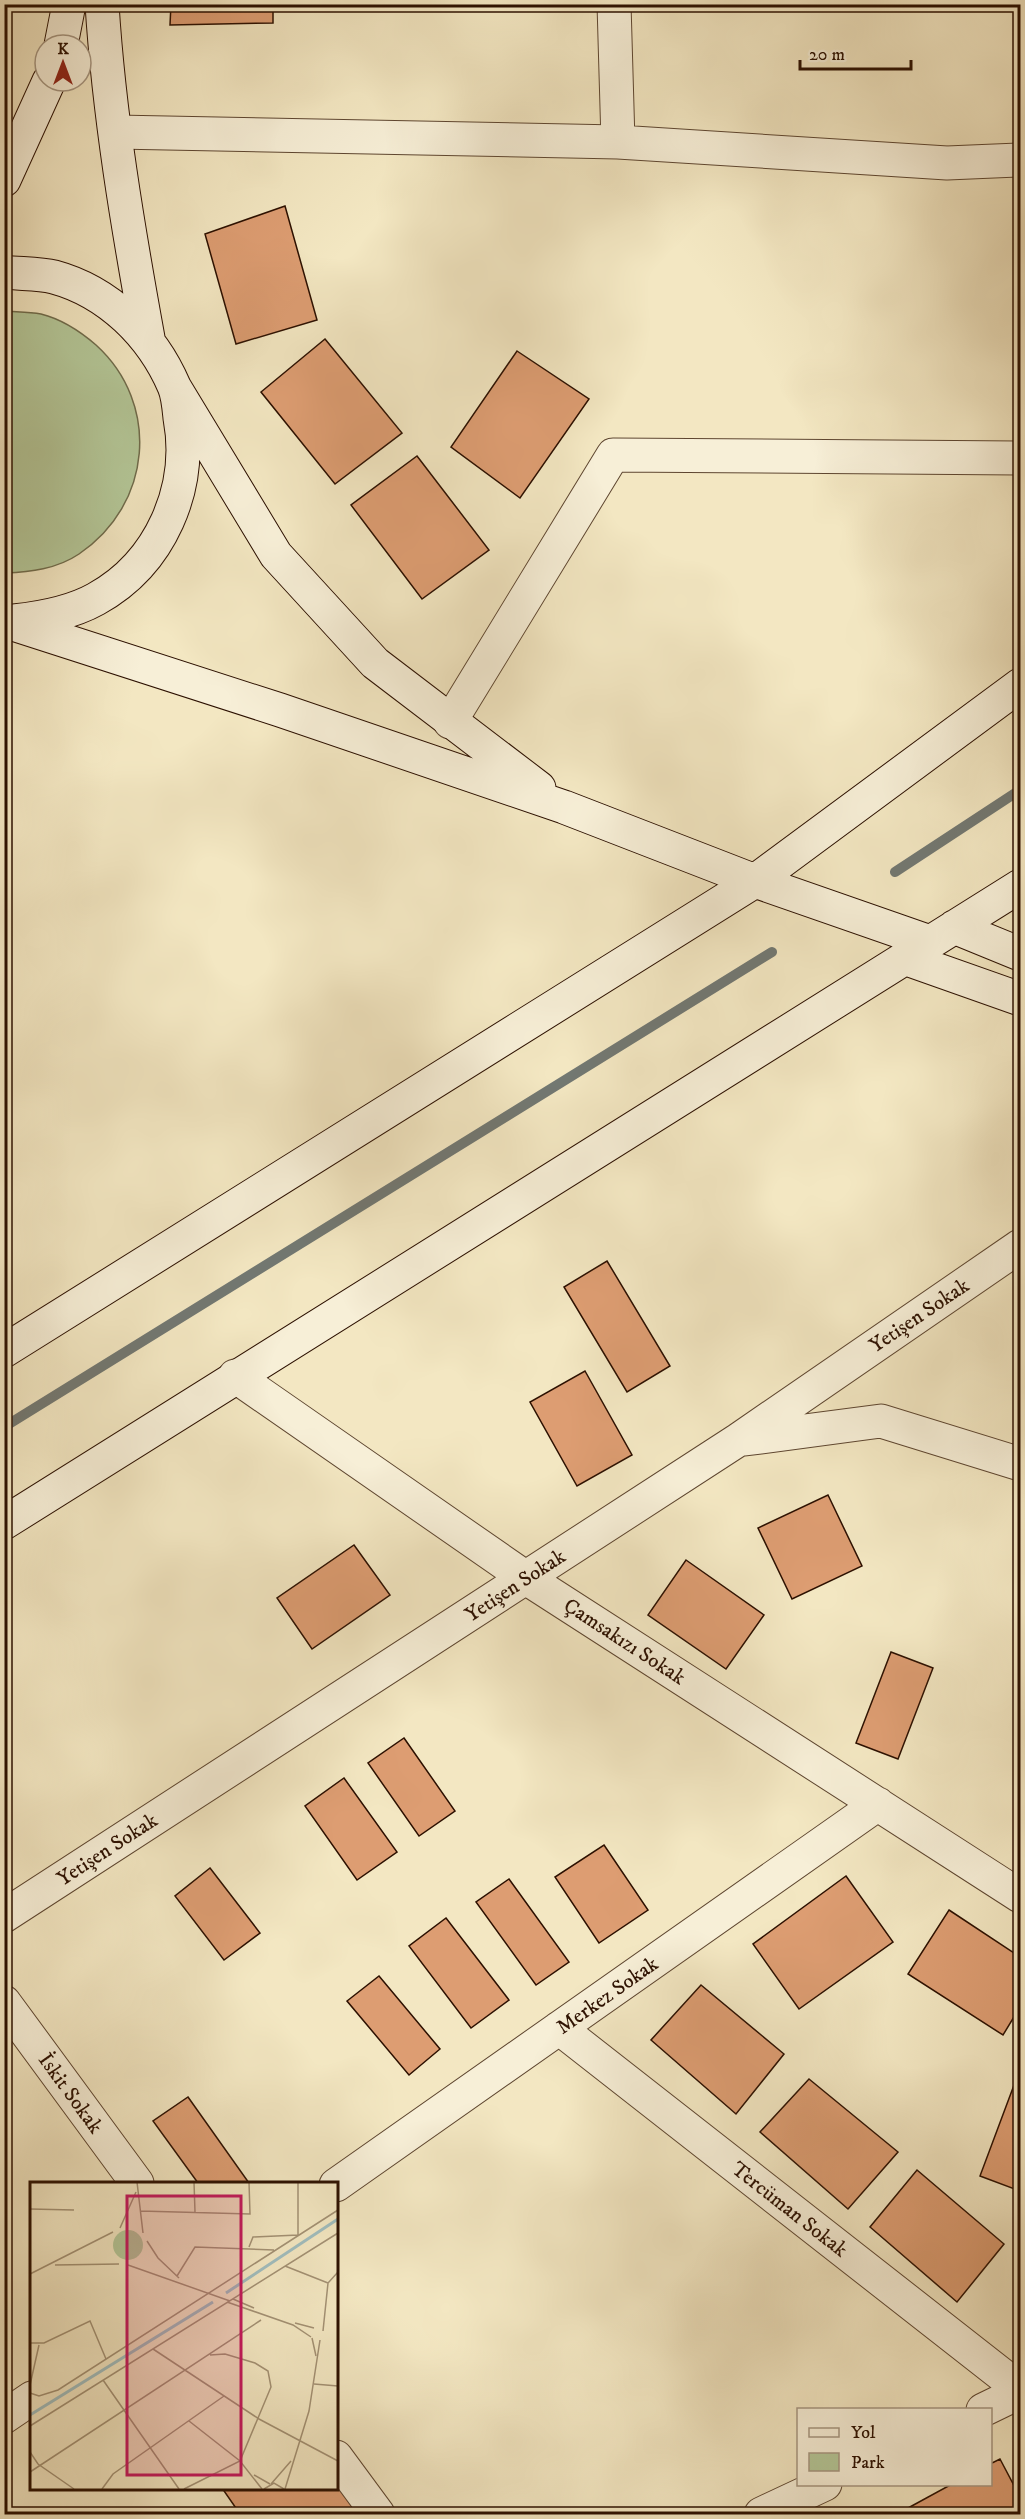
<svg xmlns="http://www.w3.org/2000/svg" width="1025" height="2519" font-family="'IM FELL DW Pica',serif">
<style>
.green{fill:#b4c798;stroke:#706c4c;stroke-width:1.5}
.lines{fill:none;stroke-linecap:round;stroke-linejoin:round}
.stream{stroke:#727872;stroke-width:10}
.building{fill:#dd9d72;stroke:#2c1000;stroke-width:1.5}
.street-casing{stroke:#5e4630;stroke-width:35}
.secondary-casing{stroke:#2c1000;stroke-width:35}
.street{stroke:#f7efd7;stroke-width:33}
.secondary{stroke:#f7efd7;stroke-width:33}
.labels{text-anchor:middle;stroke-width:6;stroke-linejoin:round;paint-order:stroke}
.street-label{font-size:21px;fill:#2c1000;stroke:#f7efd7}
.inset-river{fill:none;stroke:#a0bdbe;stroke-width:3}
.inset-road{fill:none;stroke:#a39174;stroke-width:1.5}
.view{fill:#c2185b;fill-opacity:0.15;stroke:#c2185b;stroke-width:3}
.inset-edge{fill:none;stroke:#2c1000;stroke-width:3}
</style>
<rect width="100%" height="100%" fill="#f3e7c2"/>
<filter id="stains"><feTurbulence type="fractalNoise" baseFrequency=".00333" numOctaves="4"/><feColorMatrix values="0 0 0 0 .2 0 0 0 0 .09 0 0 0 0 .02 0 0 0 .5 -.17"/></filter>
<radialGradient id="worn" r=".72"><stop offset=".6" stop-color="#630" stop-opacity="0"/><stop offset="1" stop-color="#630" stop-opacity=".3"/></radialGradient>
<path class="green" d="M4,311C16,312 29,312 41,314C61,319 81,332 96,345C161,404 152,505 79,554C57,569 30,572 5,573Z"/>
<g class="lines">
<path class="stream" d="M895,872L1020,790
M4,1427L772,952"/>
</g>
<path class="building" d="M171,4H273V23L170,25Z
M285,206L317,320L236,344L205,234Z
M325,339L402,433L335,484L261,392Z
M517,351L589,399L520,498L451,447Z
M417,456L489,550L422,599L351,505Z
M607,1261L670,1366L627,1392L564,1287Z
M585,1371L632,1455L577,1486L530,1402Z
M828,1495L862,1566L792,1599L758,1528Z
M354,1545L390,1595L312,1649L277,1598Z
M686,1560L764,1615L726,1669L648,1615Z
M891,1652L933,1668L898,1759L856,1743Z
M404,1738L455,1811L419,1836L368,1763Z
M344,1778L397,1852L357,1880L305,1806Z
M604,1845L648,1910L599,1943L555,1877Z
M210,1868L260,1933L224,1960L175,1896Z
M846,1876L893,1942L799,2009L753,1944Z
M509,1879L569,1962L536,1985L476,1902Z
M949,1910L1020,1957V2007L1003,2035L908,1974Z
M446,1918L509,2000L471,2028L409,1946Z
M379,1976L440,2049L409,2075L347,2001Z
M701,1985L784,2054L736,2114L651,2040Z
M1020,2069V2191L980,2176Z
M809,2079L898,2152L848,2209L760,2132Z
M188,2097L249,2183H198L153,2121Z
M917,2170L1004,2244L957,2302L870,2227Z
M1000,2459L1020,2497V2514H897L952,2484H990V2464Z
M336,2481L359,2514H240L222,2488H336Z"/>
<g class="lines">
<defs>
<path id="street" d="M614,4L618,142
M116,132L618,142L947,163L1020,160
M450,722L613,455L1020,458
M235,1376L526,1578L1020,1896
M745,1439L881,1421L1020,1464
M4,1916L738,1440L1020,1246
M4,2002L137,2183
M559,2028L1020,2389
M336,2185L878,1804
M983,2410L1020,2392
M4,2417L32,2398
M336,2457L378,2514
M761,2514L825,2484"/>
<path id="secondary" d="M102,4C109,116 128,228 148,338
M61,45L69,4
M4,180L49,81
M4,272C20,274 39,273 54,277C109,292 152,335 174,386C178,395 179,408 180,418C193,488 161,563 96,599C71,613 42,618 14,621
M175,388L276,555L375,663L539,788
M7,622L280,710L564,807L755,881L930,942
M954,927L1020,954
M904,958L1020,999
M4,1351L755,881L1020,685
M4,1523L1020,886"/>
</defs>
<use href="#street" class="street-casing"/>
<use href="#secondary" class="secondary-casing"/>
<use href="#street" class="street"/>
<use href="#secondary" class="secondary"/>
</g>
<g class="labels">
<g class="street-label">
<text transform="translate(919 1315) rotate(-34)" y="7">Yetişen Sokak</text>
<text transform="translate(515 1585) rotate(-33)" y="7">Yetişen Sokak</text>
<text transform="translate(625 1641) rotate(33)" y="7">Çamsakızı Sokak</text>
<text transform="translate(107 1849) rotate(-33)" y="7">Yetişen Sokak</text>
<text transform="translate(607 1995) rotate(-35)" y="7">Merkez Sokak</text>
<text transform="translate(71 2093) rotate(54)" y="7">İskit Sokak</text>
<text transform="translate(790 2209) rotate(38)" y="7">Tercüman Sokak</text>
</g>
</g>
<g transform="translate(30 2182)">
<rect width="308" height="308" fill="#f3e7c2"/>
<path d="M83 63a15 15 0 1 1 30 0a15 15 0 1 1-30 0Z" fill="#b4c798"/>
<path class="inset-river" d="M196,111L308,37M0,233L183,120"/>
<path class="inset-road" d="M107,0L113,51M164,0L165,30M0,27L44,28M110,29L220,32L219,0M90,46L106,10M117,59L128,76L149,96M219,65L223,55L268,53V0M25,83L89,82M98,83L200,119M255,84L298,101M0,92L83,50M147,94L165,65L244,68M203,117L224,126M197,120L263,143L281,155M265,141L284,146M293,149L298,101L308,90M282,156L286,174M0,161H14L60,139L76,177M123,167L229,237L308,279M73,198L149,307M284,202L308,204M0,203L9,163M0,211L9,214L28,208L308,28M159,239L210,279L232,307M0,244L308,51M0,270L8,282L44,307M0,290L231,138M224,293L240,302M241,302L261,279M72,307L83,292L194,214M154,307L210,279L241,205L238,189L225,181L195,172L180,173M234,307L244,301L254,307M255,307L279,229L290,158"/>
<path class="view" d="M97,14H211V293H97Z"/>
<rect width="308" height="308" class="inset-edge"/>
</g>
<rect width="1025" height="2519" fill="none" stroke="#f3e7c2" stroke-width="24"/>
<rect x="6" y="6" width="1013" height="2507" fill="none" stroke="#2c1000" stroke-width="3"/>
<rect x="12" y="12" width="1001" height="2495" fill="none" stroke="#2c1000" stroke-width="1.5"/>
<rect x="797" y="2408" width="195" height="78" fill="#f7efd7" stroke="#a69681" stroke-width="1.5"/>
<rect x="809" y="2428" width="30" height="9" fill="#f7efd7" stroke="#a69681" stroke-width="1.5"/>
<text x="851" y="2438" font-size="18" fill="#2c1000">Yol</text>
<rect x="809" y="2453" width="30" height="18" fill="#b4c798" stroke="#a69681" stroke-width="1.5"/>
<text x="851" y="2468" font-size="18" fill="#2c1000">Park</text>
<g transform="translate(63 63)"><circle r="28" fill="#f7efd7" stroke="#a69681" stroke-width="1.5"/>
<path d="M0-4.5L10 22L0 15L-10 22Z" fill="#8f2418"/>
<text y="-9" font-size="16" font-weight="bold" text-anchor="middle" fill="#2c1000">K</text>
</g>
<path d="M800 60v9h111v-9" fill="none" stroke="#2c1000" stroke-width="3"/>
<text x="809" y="60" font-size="18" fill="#2c1000" stroke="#f7efd7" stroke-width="4.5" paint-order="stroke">20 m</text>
<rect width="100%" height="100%" filter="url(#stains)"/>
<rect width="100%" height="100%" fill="url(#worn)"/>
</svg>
